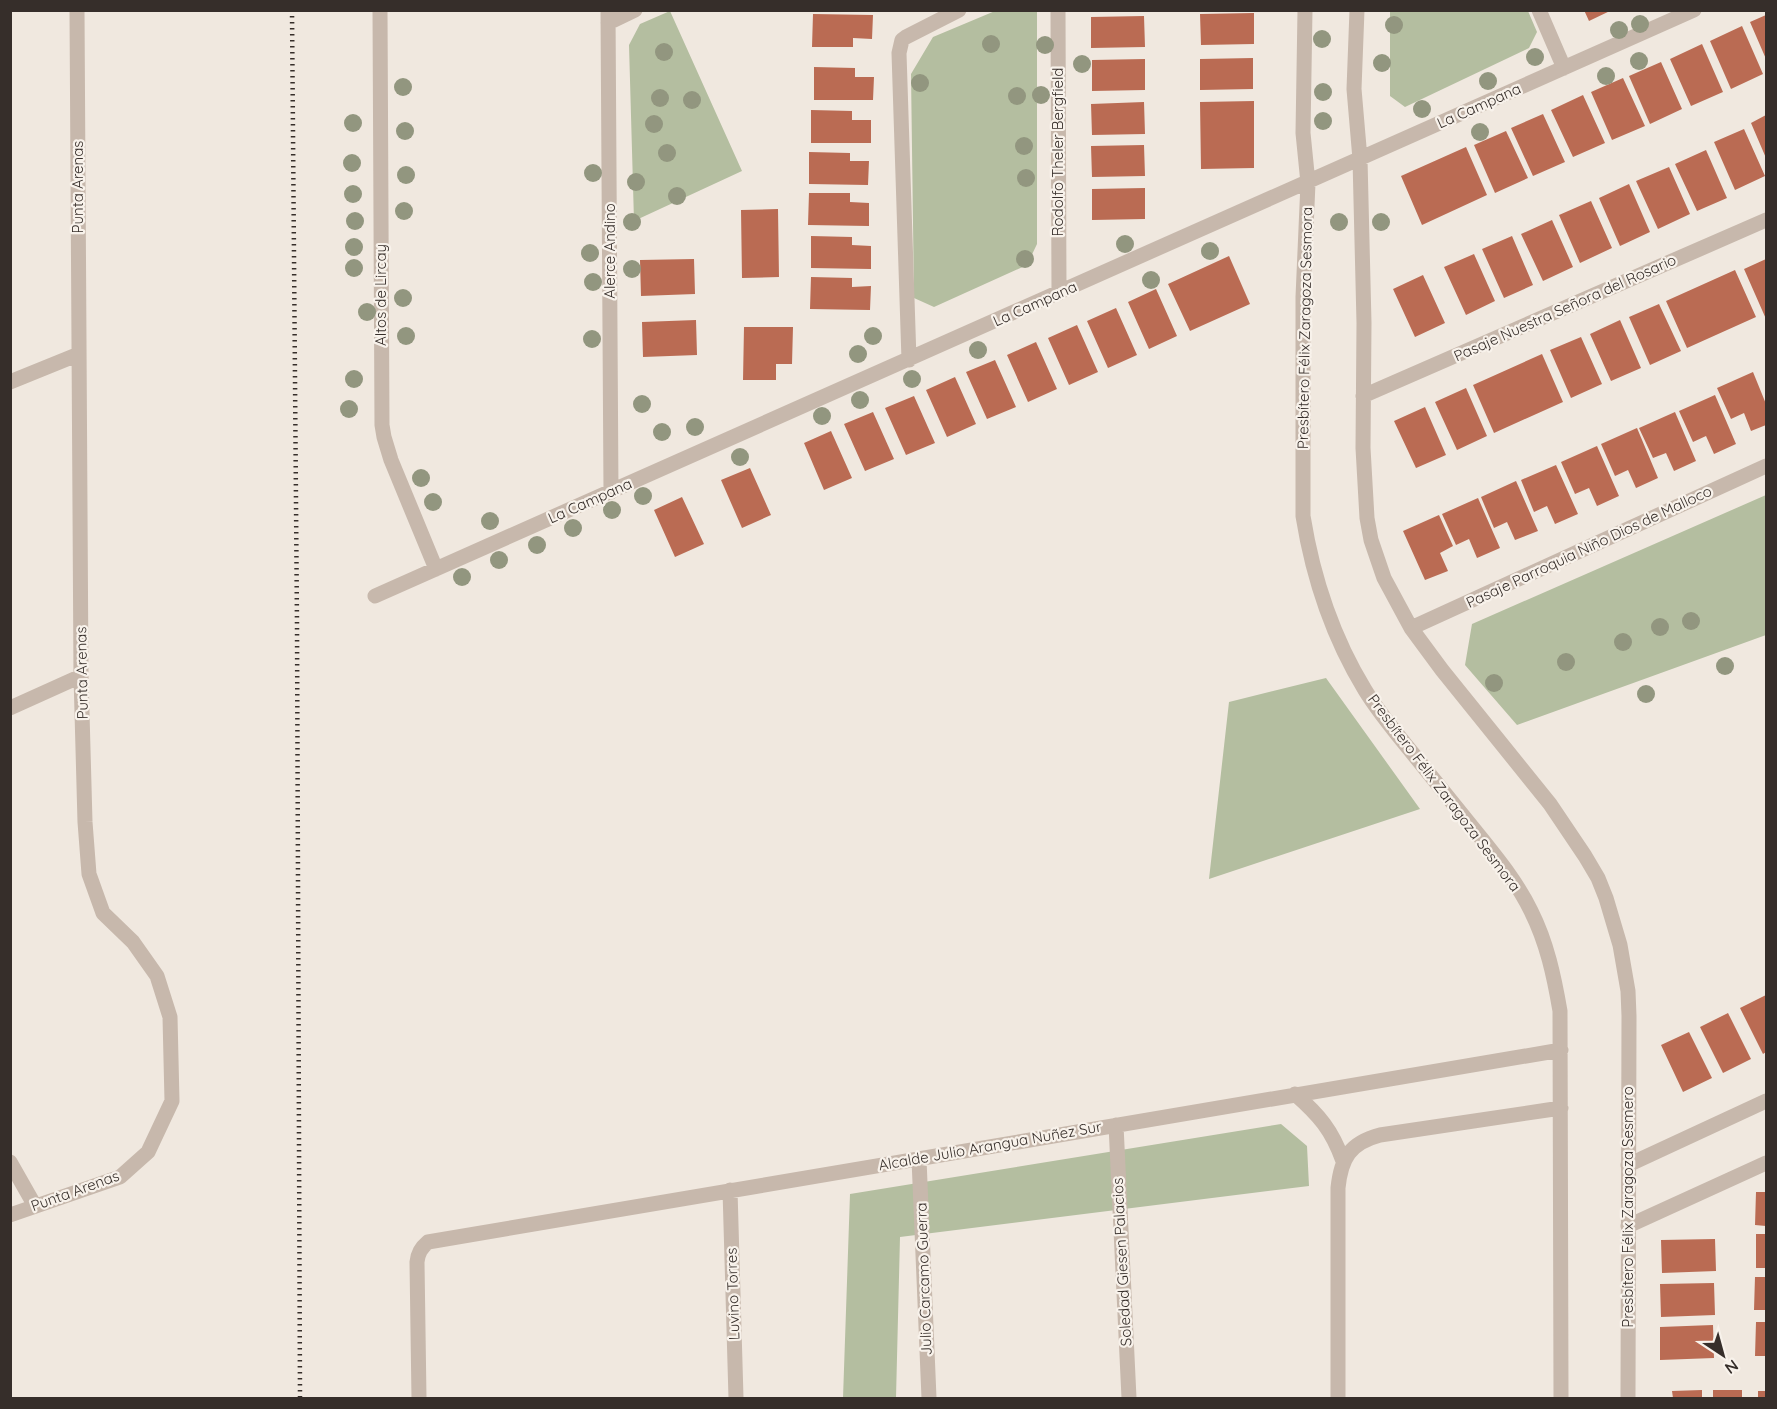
<svg xmlns="http://www.w3.org/2000/svg" width="1777" height="1409" font-family="Quicksand,sans-serif">
<style>
.green{fill:#b4bea0}
.building{fill:#ba6b53}
.lines{fill:none;stroke-linecap:round;stroke-linejoin:round}
.street{stroke:#c7b8ac;stroke-width:15}
.rail{stroke:#362e2a;stroke-width:4.5;stroke-dasharray:1.5 4.5;stroke-linecap:butt}
.tree{fill:#92967f}
.labels{text-anchor:middle;stroke-width:4.5;stroke-linejoin:round;paint-order:stroke}
.street-label{font-size:15px;fill:#362e2a;stroke:#f8f2eb}
</style>
<rect width="100%" height="100%" fill="#f0e8df"/>
<path class="green" d="M670,11L742,171L634,221L629,45L640,24Z
M995,11H1037V244L1027,265L934,307L914,298L911,74L933,37Z
M1390,11H1528L1537,32L1529,48L1405,107L1390,96Z
M1766,495V635L1517,725L1465,665L1472,624Z
M1326,678L1420,809L1209,879L1229,702Z
M1281,1124L1307,1146L1309,1186L900,1237L896,1398H843L850,1194Z"/>
<path class="building" d="M1584,10H1612L1589,21Z
M1254,13V44L1201,45L1200,14Z
M813,14L873,15L872,39L853,38V47H812Z
M1766,15V59L1750,22Z
M1144,16L1145,47L1091,48V17Z
M1742,26L1763,74L1731,89L1710,41Z
M1702,44L1723,92L1691,106L1670,59Z
M1253,58V89L1200,90V59Z
M1145,59V90L1092,91V60Z
M1661,62L1682,109L1650,124L1629,76Z
M814,67L855,68V77H874L873,100H814Z
M1623,78L1645,126L1612,140L1591,92Z
M1583,95L1605,143L1573,157L1551,110Z
M1254,101V168L1201,169L1200,102Z
M1144,102L1145,134L1092,135L1091,104Z
M811,110L852,111V120H871V143H811Z
M1543,114L1565,162L1533,176L1511,128Z
M1766,115V158L1751,123Z
M1744,129L1765,176L1735,190L1714,142Z
M1506,131L1528,178L1495,193L1474,145Z
M1144,145L1145,176L1092,177L1091,146Z
M1466,147L1487,195L1422,225L1401,176Z
M1706,150L1727,198L1697,211L1675,164Z
M809,152L850,153V161H869L868,185L809,184Z
M1669,167L1690,214L1658,229L1636,181Z
M1629,184L1650,232L1620,246L1599,198Z
M1145,188V219L1092,220V189Z
M809,193H850V202L869,203V226L808,225Z
M1591,201L1612,248L1580,263L1559,215Z
M778,209L779,277L742,278L741,210Z
M1552,220L1573,267L1543,281L1521,234Z
M811,236L852,237V245L871,246V269L811,268Z
M1512,236L1533,285L1504,298L1482,249Z
M1474,254L1495,301L1466,315L1444,267Z
M1229,256L1250,304L1190,331L1168,284Z
M694,259L695,294L641,296L640,260Z
M1766,259V319L1744,269Z
M1735,270L1756,317L1687,348L1666,301Z
M1423,275L1445,323L1415,337L1393,289Z
M811,277L852,278V287L871,286L870,310L810,309Z
M1156,289L1177,336L1149,349L1128,302Z
M1659,304L1681,351L1650,365L1629,317Z
M1116,308L1137,355L1108,368L1087,321Z
M696,320L697,355L643,357L642,322Z
M1620,320L1641,368L1611,381L1590,334Z
M1077,325L1098,372L1069,385L1048,338Z
M744,327H793L792,364H776V380H743Z
M1581,337L1602,384L1571,398L1550,350Z
M1036,342L1057,389L1028,402L1007,355Z
M1542,354L1563,402L1494,433L1473,385Z
M995,360L1016,407L987,419L966,372Z
M1753,372L1766,404V425L1751,431L1744,413L1731,419L1717,388Z
M955,377L976,424L947,437L926,390Z
M1466,388L1487,436L1457,450L1435,402Z
M1715,395L1736,444L1714,454L1706,436L1693,442L1679,411Z
M914,396L935,443L906,455L885,408Z
M1425,407L1446,455L1416,468L1394,421Z
M873,412L894,459L865,471L844,424Z
M1675,412L1696,461L1674,471L1666,453L1653,458L1639,428Z
M1637,428L1658,478L1636,488L1628,470L1615,476L1601,444Z
M831,431L852,478L824,490L804,443Z
M1597,446L1619,496L1597,506L1589,488L1575,494L1561,462Z
M1556,465L1578,514L1555,524L1547,506L1534,512L1521,480Z
M750,468L771,515L742,528L721,480Z
M1516,481L1538,531L1515,540L1507,522L1494,528L1481,497Z
M682,497L704,544L675,557L654,510Z
M1478,498L1500,548L1477,558L1469,539L1456,545L1442,514Z
M1439,515L1453,546L1440,553L1448,571L1425,580L1403,531Z
M1766,995V1052L1763,1054L1740,1008Z
M1728,1013L1751,1059L1723,1073L1700,1027Z
M1689,1032L1712,1078L1683,1092L1661,1045Z
M1756,1192H1766V1226L1755,1225Z
M1756,1234H1766V1268H1756Z
M1715,1239L1716,1271L1662,1273L1661,1240Z
M1755,1277H1766V1310H1754Z
M1714,1283L1715,1315L1661,1317L1660,1284Z
M1756,1322H1766V1356H1755Z
M1713,1325L1714,1358L1660,1360V1327Z
M1702,1390V1398H1673L1672,1391Z
M1713,1390H1742V1398H1713Z
M1758,1391H1766V1398H1758Z"/>
<g class="lines">
<path class="street" d="M380,10L382,425L384,437L391,460L436,569
M608,10L611,492
M1058,10L1059,293
M1305,10L1303,133L1308,183L1303,297V516C1313,578 1332,636 1365,690C1379,713 1397,734 1414,755C1435,781 1456,807 1477,833C1497,858 1517,882 1531,911C1547,943 1554,976 1560,1011L1561,1398
M1357,10L1354,89L1360,159L1364,323L1363,448L1367,518L1371,540L1384,578L1411,628L1442,670L1550,804L1585,856L1598,878L1606,898L1620,945L1628,991L1629,1016L1628,1398
M1539,10L1564,68
M608,23L635,10
M909,360L899,53L902,40L906,37L959,10
M10,382L79,354
M1363,396L1766,220
M375,596L1694,10
M1411,628L1766,466
M10,708L81,676
M1295,1094C1319,1115 1332,1130 1343,1161
M1116,1125L1129,1398
M919,1159L929,1398
M10,1162L35,1206
M1628,1165L1766,1101
M730,1190L736,1398
M10,1215L120,1177L148,1152L172,1101L170,1017L157,976L133,942L103,913L89,874L85,822L81,676L77,10
M1628,1226L1766,1163
M419,1398L417,1262C418,1253 421,1248 428,1242L1561,1050
M1338,1398V1188C1341,1158 1350,1143 1380,1135L1561,1108"/>
<path class="rail" d="M292,10L297,624L300,1398"/>
</g>
<g class="tree">
<circle cx="1640" cy="24" r="9"/>
<circle cx="1394" cy="25" r="9"/>
<circle cx="1619" cy="30" r="9"/>
<circle cx="1322" cy="39" r="9"/>
<circle cx="991" cy="44" r="9"/>
<circle cx="1045" cy="45" r="9"/>
<circle cx="664" cy="52" r="9"/>
<circle cx="1535" cy="57" r="9"/>
<circle cx="1639" cy="61" r="9"/>
<circle cx="1382" cy="63" r="9"/>
<circle cx="1082" cy="64" r="9"/>
<circle cx="1606" cy="76" r="9"/>
<circle cx="1488" cy="81" r="9"/>
<circle cx="920" cy="83" r="9"/>
<circle cx="403" cy="87" r="9"/>
<circle cx="1323" cy="92" r="9"/>
<circle cx="1041" cy="95" r="9"/>
<circle cx="1017" cy="96" r="9"/>
<circle cx="660" cy="98" r="9"/>
<circle cx="692" cy="100" r="9"/>
<circle cx="1422" cy="109" r="9"/>
<circle cx="1323" cy="121" r="9"/>
<circle cx="353" cy="123" r="9"/>
<circle cx="654" cy="124" r="9"/>
<circle cx="405" cy="131" r="9"/>
<circle cx="1480" cy="132" r="9"/>
<circle cx="1024" cy="146" r="9"/>
<circle cx="667" cy="153" r="9"/>
<circle cx="352" cy="163" r="9"/>
<circle cx="593" cy="173" r="9"/>
<circle cx="406" cy="175" r="9"/>
<circle cx="1026" cy="178" r="9"/>
<circle cx="636" cy="182" r="9"/>
<circle cx="353" cy="194" r="9"/>
<circle cx="677" cy="196" r="9"/>
<circle cx="404" cy="211" r="9"/>
<circle cx="355" cy="221" r="9"/>
<circle cx="632" cy="222" r="9"/>
<circle cx="1339" cy="222" r="9"/>
<circle cx="1381" cy="222" r="9"/>
<circle cx="1125" cy="244" r="9"/>
<circle cx="354" cy="247" r="9"/>
<circle cx="1210" cy="251" r="9"/>
<circle cx="590" cy="253" r="9"/>
<circle cx="1025" cy="259" r="9"/>
<circle cx="354" cy="268" r="9"/>
<circle cx="632" cy="269" r="9"/>
<circle cx="1151" cy="280" r="9"/>
<circle cx="593" cy="282" r="9"/>
<circle cx="403" cy="298" r="9"/>
<circle cx="367" cy="312" r="9"/>
<circle cx="406" cy="336" r="9"/>
<circle cx="873" cy="336" r="9"/>
<circle cx="592" cy="339" r="9"/>
<circle cx="978" cy="350" r="9"/>
<circle cx="858" cy="354" r="9"/>
<circle cx="354" cy="379" r="9"/>
<circle cx="912" cy="379" r="9"/>
<circle cx="860" cy="400" r="9"/>
<circle cx="642" cy="404" r="9"/>
<circle cx="349" cy="409" r="9"/>
<circle cx="822" cy="416" r="9"/>
<circle cx="695" cy="427" r="9"/>
<circle cx="662" cy="432" r="9"/>
<circle cx="740" cy="457" r="9"/>
<circle cx="421" cy="478" r="9"/>
<circle cx="643" cy="496" r="9"/>
<circle cx="433" cy="502" r="9"/>
<circle cx="612" cy="510" r="9"/>
<circle cx="490" cy="521" r="9"/>
<circle cx="573" cy="528" r="9"/>
<circle cx="537" cy="545" r="9"/>
<circle cx="499" cy="560" r="9"/>
<circle cx="462" cy="577" r="9"/>
<circle cx="1691" cy="621" r="9"/>
<circle cx="1660" cy="627" r="9"/>
<circle cx="1623" cy="642" r="9"/>
<circle cx="1566" cy="662" r="9"/>
<circle cx="1725" cy="666" r="9"/>
<circle cx="1494" cy="683" r="9"/>
<circle cx="1646" cy="694" r="9"/>
</g>
<g class="labels">
<g class="street-label">
<text transform="translate(1479 106) rotate(-24)" y="5">La Campana</text>
<text transform="translate(1058 152) rotate(-90)" y="5">Rodolfo Theler Bergfield</text>
<text transform="translate(78 187) rotate(-90)" y="5">Punta Arenas</text>
<text transform="translate(610 251) rotate(-90)" y="5">Alerce Andino</text>
<text transform="translate(381 295) rotate(-90)" y="5">Altos de Lircay</text>
<text transform="translate(1035 304) rotate(-24)" y="5">La Campana</text>
<text transform="translate(1565 308) rotate(-24)" y="5">Pasaje Nuestra Señora del Rosario</text>
<text transform="translate(1305 328) rotate(-89)" y="5">Presbítero Félix Zaragoza Sesmora</text>
<text transform="translate(590 501) rotate(-24)" y="5">La Campana</text>
<text transform="translate(1589 547) rotate(-25)" y="5">Pasaje Parroquia Niño Dios de Malloco</text>
<text transform="translate(82 673) rotate(-91)" y="5">Punta Arenas</text>
<text transform="translate(1444 793) rotate(53)" y="5">Presbítero Félix Zaragoza Sesmora</text>
<text transform="translate(990 1146) rotate(-10)" y="5">Alcalde Julio Arangua Nuñez Sur</text>
<text transform="translate(75 1191) rotate(-20)" y="5">Punta Arenas</text>
<text transform="translate(1628 1207) rotate(-90)" y="5">Presbítero Félix Zaragoza Sesmero</text>
<text transform="translate(1122 1262) rotate(-93)" y="5">Soledad Giesen Palacios</text>
<text transform="translate(924 1279) rotate(-92)" y="5">Julio Carcamo Guerra</text>
<text transform="translate(733 1294) rotate(-92)" y="5">Luvino Torres</text>
</g>
</g>
<rect width="1777" height="1409" fill="none" stroke="#362e2a" stroke-width="24"/>
<g transform="translate(1723 1355) rotate(144)" stroke="#f8f2eb" stroke-width="4.5" paint-order="stroke">
<path d="M0-4.5L10 22L0 15L-10 22Z" fill="#362e2a"/>
<text y="-9" font-size="16" font-weight="bold" text-anchor="middle" fill="#362e2a">N</text>
</g>
</svg>
